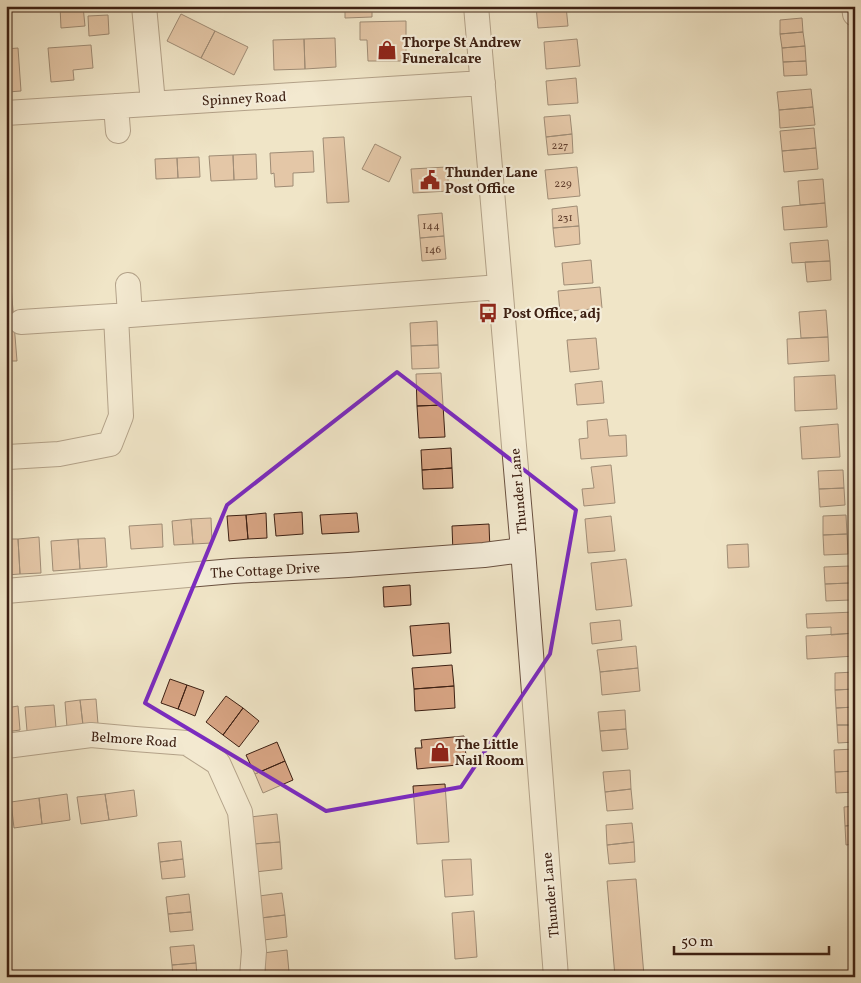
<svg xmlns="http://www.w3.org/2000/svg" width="861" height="983" font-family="Vollkorn,serif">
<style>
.building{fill:#d6a382;stroke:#3d2013}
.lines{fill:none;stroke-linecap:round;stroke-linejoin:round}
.minor-casing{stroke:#6a5140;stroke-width:26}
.minor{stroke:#f5eedb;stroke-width:24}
.marked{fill:none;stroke:#7b2cbf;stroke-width:4;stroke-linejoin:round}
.labels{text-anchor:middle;stroke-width:4.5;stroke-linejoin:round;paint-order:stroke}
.number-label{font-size:11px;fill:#63412f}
.poi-label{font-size:14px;font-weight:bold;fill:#3d2013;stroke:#f5eedb;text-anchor:start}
.street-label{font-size:14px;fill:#3d2013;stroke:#f5eedb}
</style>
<rect width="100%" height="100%" fill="#f0e5c7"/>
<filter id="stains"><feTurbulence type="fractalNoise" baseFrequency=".004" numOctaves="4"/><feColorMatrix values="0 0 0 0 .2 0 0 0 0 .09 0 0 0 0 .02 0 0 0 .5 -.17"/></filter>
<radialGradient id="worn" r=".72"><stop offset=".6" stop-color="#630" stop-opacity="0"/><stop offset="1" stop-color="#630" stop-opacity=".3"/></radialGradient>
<path class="building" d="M60,6H83L85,26L61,28Z
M345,6H372V17L345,18Z
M536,6H566L568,26L538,28Z
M181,14L215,31L201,58L167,41Z
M108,15L109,34L89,36L88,16Z
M802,18L803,32L780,34V20Z
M406,21V61H368L367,40H360V22Z
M215,31L248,47L234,75L201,58Z
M803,32L805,46L782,48L780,34Z
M335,38L336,67L305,69L304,39Z
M304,39L305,69L274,70L273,40Z
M577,39L580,66L546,69L544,42Z
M91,45L93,68L73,70L74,80L51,82L48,48Z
M805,46L806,61L783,62L782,48Z
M18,48L21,91L8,92L6,68V49Z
M806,61L807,75L784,76L783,62Z
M576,78L578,103L548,105L546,81Z
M811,89L813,107L779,110L777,92Z
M813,107L815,125L780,128L779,110Z
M570,115L572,134L546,137L544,117Z
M814,128L816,148L782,151L780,131Z
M572,134L573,153L548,155L546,137Z
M344,137L349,202L327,203L323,138Z
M375,144L401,157L389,182L362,169Z
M816,148L818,169L784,172L782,151Z
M313,151L314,172L293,173V186L275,187L274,173L271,174L270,153Z
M256,154L257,179L234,180L233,155Z
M233,155L234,180L211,181L209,156Z
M199,157L200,177L178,178L177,158Z
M177,158L178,178L156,179L155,159Z
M447,167L449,191L413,193L411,169Z
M577,167L580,196L548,199L545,170Z
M823,179L825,203L800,205L798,181Z
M825,203L827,227L784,230L782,207Z
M577,206L579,226L553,228L552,209Z
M442,213L444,236L420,238L418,215Z
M579,226L580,244L555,247L553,228Z
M444,236L446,259L422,261L420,238Z
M828,240L830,261L792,263L790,243Z
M6,248H8L17,361H6Z
M591,260L593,283L564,285L562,263Z
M830,261L831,280L807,282L805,262Z
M600,287L602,308L560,312L558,291Z
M826,310L828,337L801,338L799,312Z
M437,321L438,345L411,346L410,323Z
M828,337L829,361L788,364L787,339Z
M596,338L599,369L570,372L567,340Z
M438,345L439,368L412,369L411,346Z
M441,373L443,405L417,406L416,374Z
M835,375L837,409L795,411L794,377Z
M602,381L604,403L577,405L575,384Z
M443,405L445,437L419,438L417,406Z
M607,419L609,436L626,435L627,456L581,459L579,439L588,438L587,421Z
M838,424L840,457L802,459L800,427Z
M451,448L452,468L422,470L421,450Z
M611,465L615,503L584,506L582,489L594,488L591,467Z
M452,468L453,488L423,489L422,470Z
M843,470L844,488L819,489L818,471Z
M844,488L845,505L820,507L819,489Z
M302,512L303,534L276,536L274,514Z
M266,513L267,538L248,539L246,515Z
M357,513L359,532L322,534L320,515Z
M246,515L248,539L229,541L227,516Z
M846,515L847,534L823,535V516Z
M611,516L615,551L588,553L585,519Z
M211,518L212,543L193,544L191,519Z
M191,519L193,544L174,545L172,521Z
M162,524L163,547L131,549L129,526Z
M489,524L490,551L453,553L452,526Z
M847,534L848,554L824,555L823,535Z
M39,537L41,573L20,574L18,539Z
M105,538L107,567L80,569L78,539Z
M6,539H18L20,574L6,575Z
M78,539L80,569L53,571L51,541Z
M748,544L749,567L728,568L727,545Z
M626,559L632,606L596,610L591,563Z
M849,566L850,583L825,584L824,567Z
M850,583V600L826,601L825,584Z
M410,585L411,605L384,607L383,587Z
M855,612V633L831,635V627L807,628L806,614Z
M620,620L622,640L592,644L590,623Z
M449,623L451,653L413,656L410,626Z
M855,633V656L807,659L806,636Z
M636,646L638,668L600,672L597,650Z
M452,665L454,686L414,689L412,668Z
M638,668L640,691L602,695L600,672Z
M855,672V689L835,690V673Z
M170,679L187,685L178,709L161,703Z
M187,685L204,691L195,716L178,709Z
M454,686L455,708L415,711L414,689Z
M855,689V707L836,708L835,690Z
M226,696L243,708L223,735L206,722Z
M96,699L98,724L83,725L80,700Z
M80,700L83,725L67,727L65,702Z
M54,705L56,728L27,731L25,707Z
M18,706L20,730L6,732V708Z
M855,707V725H837L836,708Z
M243,708L259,721L239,747L223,735Z
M625,710L626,729L600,731L598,712Z
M837,725H855V742L838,743Z
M626,729L628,749L602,751L600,731Z
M464,736L466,756L456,757L457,765L417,769L415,748H422L421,740Z
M277,742L285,761L255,774L246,755Z
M855,749V771L835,772L834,750Z
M285,761L293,780L263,793L255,774Z
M630,770L631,789L605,792L603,772Z
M855,771V792L836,793L835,772Z
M445,784L449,842L417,844L413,786Z
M631,789L633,809L607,811L605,792Z
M134,790L137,816L109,820L105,794Z
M67,794L70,820L42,824L39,798Z
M105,794L109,820L81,824L77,797Z
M39,798L42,824L14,828L11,802Z
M855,806V825L845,826L844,807Z
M277,814L280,842L253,844L250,817Z
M632,823L634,842L607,845L606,825Z
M855,825V844L846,845L845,826Z
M181,841L183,859L160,862L158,843Z
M280,842L282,869L255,872L253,844Z
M634,842L635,862L609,864L607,845Z
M183,859L185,877L162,879L160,862Z
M471,859L473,895L445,897L442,860Z
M636,879L644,976L615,977L607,881Z
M282,893L285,915L261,918L259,896Z
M189,894L191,912L168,914L166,897Z
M474,911L477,957L455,959L452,913Z
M191,912L193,930L170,932L168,914Z
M285,915L287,937L264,940L261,918Z
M194,945L196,963L172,965L170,947Z
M287,950L289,972L266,975L263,953Z
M196,963L197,977H173L172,965Z
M289,972L290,977H266V975Z"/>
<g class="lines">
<defs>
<path id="minor" d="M144,6L153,103
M476,6L523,550L556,977
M854,6L855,14
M116,106L118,131
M6,113L483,83
M128,285L130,315
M21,322L130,315L500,287
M6,456L8,457L59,454L110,444L121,416L116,316
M6,591L233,571L348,565L484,555L523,550
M6,746L91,735L135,739L187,743L218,763L240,812L254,951L252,977"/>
</defs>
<use href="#minor" class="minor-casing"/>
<use href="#minor" class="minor"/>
</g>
<path d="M0 0H861V983H0ZM397,372L576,510L550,654L461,787L326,811L145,703L227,505Z" fill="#f0e5c7" fill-opacity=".55" fill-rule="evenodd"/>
<path class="marked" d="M397,372L576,510L550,654L461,787L326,811L145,703L227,505Z"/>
<defs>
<symbol id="shop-bare" viewBox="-9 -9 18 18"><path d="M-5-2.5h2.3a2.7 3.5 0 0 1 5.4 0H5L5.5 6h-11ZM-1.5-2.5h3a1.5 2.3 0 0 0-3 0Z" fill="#8f2418" stroke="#f5eedb" stroke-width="2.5" paint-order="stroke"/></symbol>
<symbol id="civic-bare" viewBox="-9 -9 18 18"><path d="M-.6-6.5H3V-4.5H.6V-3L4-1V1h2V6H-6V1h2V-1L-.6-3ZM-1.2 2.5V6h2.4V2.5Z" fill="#8f2418" stroke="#f5eedb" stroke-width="2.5" paint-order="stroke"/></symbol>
<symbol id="bus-bare" viewBox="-9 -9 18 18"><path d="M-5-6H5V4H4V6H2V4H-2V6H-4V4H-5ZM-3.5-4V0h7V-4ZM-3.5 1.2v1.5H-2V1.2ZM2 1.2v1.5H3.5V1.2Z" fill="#8f2418" stroke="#f5eedb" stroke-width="2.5" paint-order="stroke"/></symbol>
</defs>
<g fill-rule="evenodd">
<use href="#shop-bare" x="373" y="36" width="28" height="28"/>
<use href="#civic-bare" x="416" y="166" width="28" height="28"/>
<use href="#bus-bare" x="474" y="299" width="28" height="28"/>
<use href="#shop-bare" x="426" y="738" width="28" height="28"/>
</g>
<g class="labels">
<g class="number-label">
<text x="560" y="149">227</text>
<text x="563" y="187">229</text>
<text x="565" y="221">231</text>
<text x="431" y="229">144</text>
<text x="433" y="253">146</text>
</g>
<g class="poi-label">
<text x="402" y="47">Thorpe St Andrew<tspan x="402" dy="16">Funeralcare</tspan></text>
<text x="445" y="177">Thunder Lane<tspan x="445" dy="16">Post Office</tspan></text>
<text x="503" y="318">Post Office, adj</text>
<text x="455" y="749">The Little<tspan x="455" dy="16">Nail Room</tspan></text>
</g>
<g class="street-label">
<text transform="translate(244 98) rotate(-3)" y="5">Spinney Road</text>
<text transform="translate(518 491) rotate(-95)" y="5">Thunder Lane</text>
<text transform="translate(265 570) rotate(-3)" y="5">The Cottage Drive</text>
<text transform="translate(134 739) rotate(4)" y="5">Belmore Road</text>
<text transform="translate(550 895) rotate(-95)" y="5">Thunder Lane</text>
</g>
</g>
<rect width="861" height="983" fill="none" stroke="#f0e5c7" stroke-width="25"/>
<rect x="8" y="8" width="846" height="968" fill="none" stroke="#3d2013" stroke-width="2.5"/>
<rect x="12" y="12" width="836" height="958" fill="none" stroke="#3d2013"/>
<path d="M674 946v8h155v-8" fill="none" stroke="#3d2013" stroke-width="2.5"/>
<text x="681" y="946" font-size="15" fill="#3d2013" stroke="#f5eedb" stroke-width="4" paint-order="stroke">50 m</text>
<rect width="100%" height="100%" filter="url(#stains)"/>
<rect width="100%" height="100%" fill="url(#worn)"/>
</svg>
